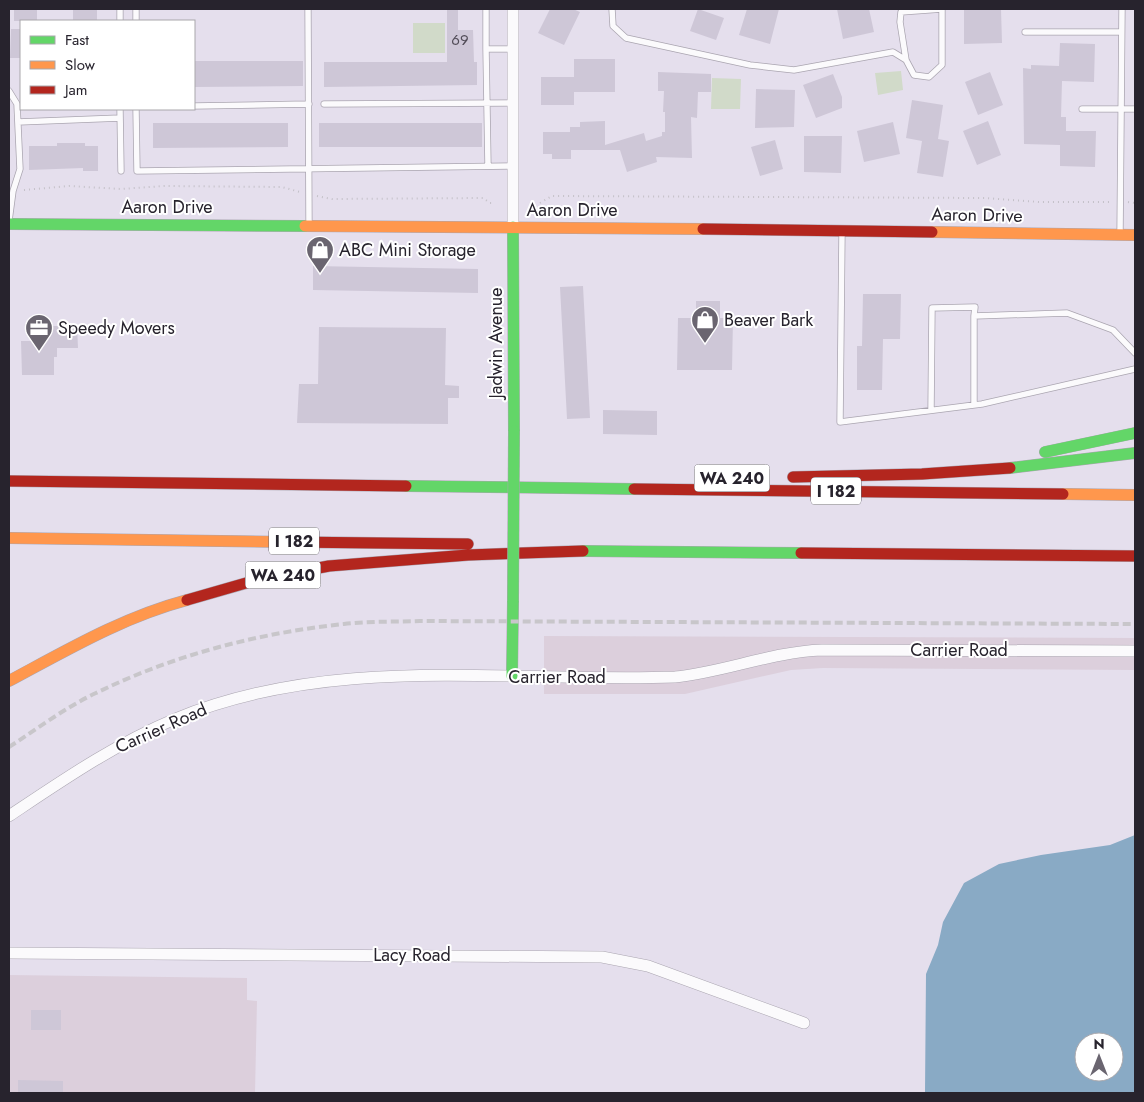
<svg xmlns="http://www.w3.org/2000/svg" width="1144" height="1102" font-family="Jost,sans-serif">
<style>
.industrial{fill:#dccfdc}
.green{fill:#d1dac9}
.water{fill:#89aac5;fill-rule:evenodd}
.building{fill:#cec7d7}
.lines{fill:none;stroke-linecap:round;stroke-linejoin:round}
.lane-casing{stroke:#aaa5b0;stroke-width:7}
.street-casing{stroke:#aaa5b0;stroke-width:12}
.fast-casing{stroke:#aaa5b0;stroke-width:12}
.slow-casing{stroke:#aaa5b0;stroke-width:12}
.jam-casing{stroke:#aaa5b0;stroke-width:12}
.path{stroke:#c4c1c8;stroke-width:2;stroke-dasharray:1 4;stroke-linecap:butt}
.lane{stroke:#fbfafc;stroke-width:5.5}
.street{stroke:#fbfafc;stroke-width:11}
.fast{stroke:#63d668;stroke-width:11}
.slow{stroke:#ff974d;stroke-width:11}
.jam{stroke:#b3261e;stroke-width:11}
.rail{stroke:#c8c6ca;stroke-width:4;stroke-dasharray:8 4;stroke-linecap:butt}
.fast-bridge-casing{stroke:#aaa5b0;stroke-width:12;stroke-linecap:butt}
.fast-bridge{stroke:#63d668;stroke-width:11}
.labels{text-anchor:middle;stroke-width:4;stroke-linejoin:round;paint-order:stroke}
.number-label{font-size:15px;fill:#524d58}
.shield{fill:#fff;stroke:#68656c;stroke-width:1}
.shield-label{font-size:16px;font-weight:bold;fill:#27232d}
.street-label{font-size:18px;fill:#27232d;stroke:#fff}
.poi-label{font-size:18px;fill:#27232d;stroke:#fff;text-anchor:start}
</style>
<rect width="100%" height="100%" fill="#e5dfed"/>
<path class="industrial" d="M544,636L1135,638V670L823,668L791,670L685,694H544Z
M9,975L247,978V1000L257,1001L255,1093H9Z"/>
<path class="green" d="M413,23H445V53H413Z
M901,71L903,90L878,95L875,73Z
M712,78L741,79L740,109H711Z"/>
<path class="water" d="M1135,835V1093H925L926,974L938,945L943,922L964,883L999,864L1041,855L1110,845ZM1084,1042H1114V1072H1084Z"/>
<path class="building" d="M14,9H37V21H14Z
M73,9H97V21H73Z
M447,9H458V30H473L474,62H477V85L324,87V62H447Z
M550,9H573L580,12L564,45L538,33Z
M698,9L724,18L716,40L690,31Z
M747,9H779L770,44L739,35Z
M837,9H869L874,32L843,39Z
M964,9H1001L1002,43L964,44Z
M11,29H21V58H10Z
M1060,43L1095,44L1094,82L1062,81L1061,117H1066V131H1096L1095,167L1060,166V145L1024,144L1023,68L1031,69V65L1059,66Z
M574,59H615V92H574V105H541V77H574Z
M194,61H303V86L194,87Z
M658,72L711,74V92H698L697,118L691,117L692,158L656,157L657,162L627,172L620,150H571V159H552V154H543V132H570V127H580V122L605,121V145L644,133L646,141L662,136V132H665V112H663L664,91H658Z
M990,72L1003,105L978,115L965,82Z
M833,74L842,97V108L816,118L803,85Z
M756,89L795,90L794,127L755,128Z
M912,100L943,105L938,139L949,141L943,177L917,173L922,141L906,138Z
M988,121L1001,155L977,165L963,131Z
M893,122L900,154L864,162L857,131Z
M153,123H288V147L153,148Z
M319,123H482V147H319Z
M804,136H842L841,173L804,172Z
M775,140L783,169L760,176L751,147Z
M57,143H85V146H98V171H83V168L29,170V146H57Z
M313,266L478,269V293L313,290Z
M583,286L590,418L567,419L560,287Z
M863,294H901L900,339H883L882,390H857V346H862Z
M696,301H720V318H733L732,370H677L678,318H696Z
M33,326H77L78,348H57V357H54V375H22L21,341H33Z
M319,327L446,328L445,385L459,386V398H448V424L297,423L299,384H318Z
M603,410L657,411V435L603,434Z
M31,1010H61V1030H31Z
M18,1080L63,1081V1093H18Z"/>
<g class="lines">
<defs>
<path id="lane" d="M120,9V21
M136,9V21
M308,9L309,223
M486,9V49H513
M612,9L613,26L626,38L750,65L794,70L893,52L906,60L914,75L929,77L942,65V9
M1025,32H1120
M486,49L488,166
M906,60L900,22L901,12L942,9
M9,91L17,104L20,169L13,191L9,221
M324,104L513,103
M194,106L309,104
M120,109L121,171
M136,109L137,171L513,166
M1082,109H1135
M18,122L120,118
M842,233L840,422L982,404L1135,369
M1120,234L1122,9
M974,405V316L1067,313L1113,330L1135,353
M931,410L932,308L975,307L974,316"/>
<path id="street" d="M513,9V227
M9,816C63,780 115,744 175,719C335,653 507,683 675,677C725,672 771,652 822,650L1135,651
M9,953L602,957L648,966L804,1023"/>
<path id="fast" d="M9,224L305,226
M513,227L514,431
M1045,452L1135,433
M1010,468L1135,453
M406,486L634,489
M583,551L801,553
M512,676L513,601"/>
<path id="slow" d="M305,226L703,229
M932,232L1135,235
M1063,494L1135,495
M9,538L289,542
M9,681C67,650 123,617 187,600"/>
<path id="jam" d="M703,229L932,232
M793,477L922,474L1010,468
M9,481L406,486
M634,489L1063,494
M289,542L468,544
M801,553L1135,556
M187,600L260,579L329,566L468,555L583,551"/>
</defs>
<use href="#lane" class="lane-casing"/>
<use href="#street" class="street-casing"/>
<use href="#fast" class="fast-casing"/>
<use href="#slow" class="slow-casing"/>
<use href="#jam" class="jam-casing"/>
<path class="path" d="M24,190L69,186L121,189L164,186L282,187L300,192
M317,196L332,199L483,198L490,203H495
M1128,202L1135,203
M540,203L552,196L985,198L1039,202H1111"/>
<use href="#lane" class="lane"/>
<use href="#street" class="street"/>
<use href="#fast" class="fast"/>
<use href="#slow" class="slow"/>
<use href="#jam" class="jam"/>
<path class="rail" d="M9,747C37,729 66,707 96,693C174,655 258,633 344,624C369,621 395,622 420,621L1135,624"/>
<defs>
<path id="fast-bridge" d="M513,601L514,431"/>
</defs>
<use href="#fast-bridge" class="fast-bridge-casing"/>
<use href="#fast-bridge" class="fast-bridge"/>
</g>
<defs>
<symbol id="shop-pin" viewBox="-11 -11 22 30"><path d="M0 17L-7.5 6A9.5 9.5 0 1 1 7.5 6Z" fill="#6a6570" stroke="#fff"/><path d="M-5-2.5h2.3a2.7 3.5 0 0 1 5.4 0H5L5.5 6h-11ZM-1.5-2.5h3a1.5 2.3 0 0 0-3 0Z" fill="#fff"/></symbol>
<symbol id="office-pin" viewBox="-11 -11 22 30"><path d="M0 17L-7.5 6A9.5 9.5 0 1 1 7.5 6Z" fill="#6a6570" stroke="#fff"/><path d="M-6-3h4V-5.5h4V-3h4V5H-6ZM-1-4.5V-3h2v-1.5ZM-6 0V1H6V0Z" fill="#fff"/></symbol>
</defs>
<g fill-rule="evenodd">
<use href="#shop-pin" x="304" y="234" width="32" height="43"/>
<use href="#shop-pin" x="689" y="304" width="32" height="43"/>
<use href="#office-pin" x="23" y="312" width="32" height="43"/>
</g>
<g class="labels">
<g class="number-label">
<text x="460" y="45">69</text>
</g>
<g class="shield">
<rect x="694.5" y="464.5" width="75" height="27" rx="4"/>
<rect x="811" y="477.5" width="50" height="27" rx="4"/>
<rect x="269" y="527.5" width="50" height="27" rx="4"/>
<rect x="245.5" y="561.5" width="75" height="27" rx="4"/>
</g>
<g class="shield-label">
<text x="732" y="484">WA 240</text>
<text x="836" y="497">I 182</text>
<text x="294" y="547">I 182</text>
<text x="283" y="581">WA 240</text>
</g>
<g class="street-label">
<text x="167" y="213">Aaron Drive</text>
<text x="572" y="216">Aaron Drive</text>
<text transform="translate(977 215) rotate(1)" y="6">Aaron Drive</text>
<text transform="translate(496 343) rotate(-90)" y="6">Jadwin Avenue</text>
<text x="959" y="656">Carrier Road</text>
<text x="557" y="683">Carrier Road</text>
<text transform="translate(161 728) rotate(-24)" y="6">Carrier Road</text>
<text x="412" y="961">Lacy Road</text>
</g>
<g class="poi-label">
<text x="339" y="256">ABC Mini Storage</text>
<text x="724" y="326">Beaver Bark</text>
<text x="58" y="334">Speedy Movers</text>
</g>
</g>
<rect width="1144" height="1102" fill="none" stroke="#27232d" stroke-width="20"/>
<rect x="20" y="20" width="175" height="90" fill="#ffffff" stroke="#a9a7ab"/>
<rect x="30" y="36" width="25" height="8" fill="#63d668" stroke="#a9a7ab"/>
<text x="65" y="45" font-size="15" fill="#27232d">Fast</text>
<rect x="30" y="61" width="25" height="8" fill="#ff974d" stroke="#a9a7ab"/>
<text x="65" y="70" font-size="15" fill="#27232d">Slow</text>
<rect x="30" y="86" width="25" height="8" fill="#b3261e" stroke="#a9a7ab"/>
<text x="65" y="95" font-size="15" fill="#27232d">Jam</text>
<g transform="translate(1099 1057)"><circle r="24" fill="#ffffff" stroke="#a9a7ab"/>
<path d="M0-4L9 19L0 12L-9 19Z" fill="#6a6570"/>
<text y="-8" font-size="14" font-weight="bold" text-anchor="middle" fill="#27232d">N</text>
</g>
</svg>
